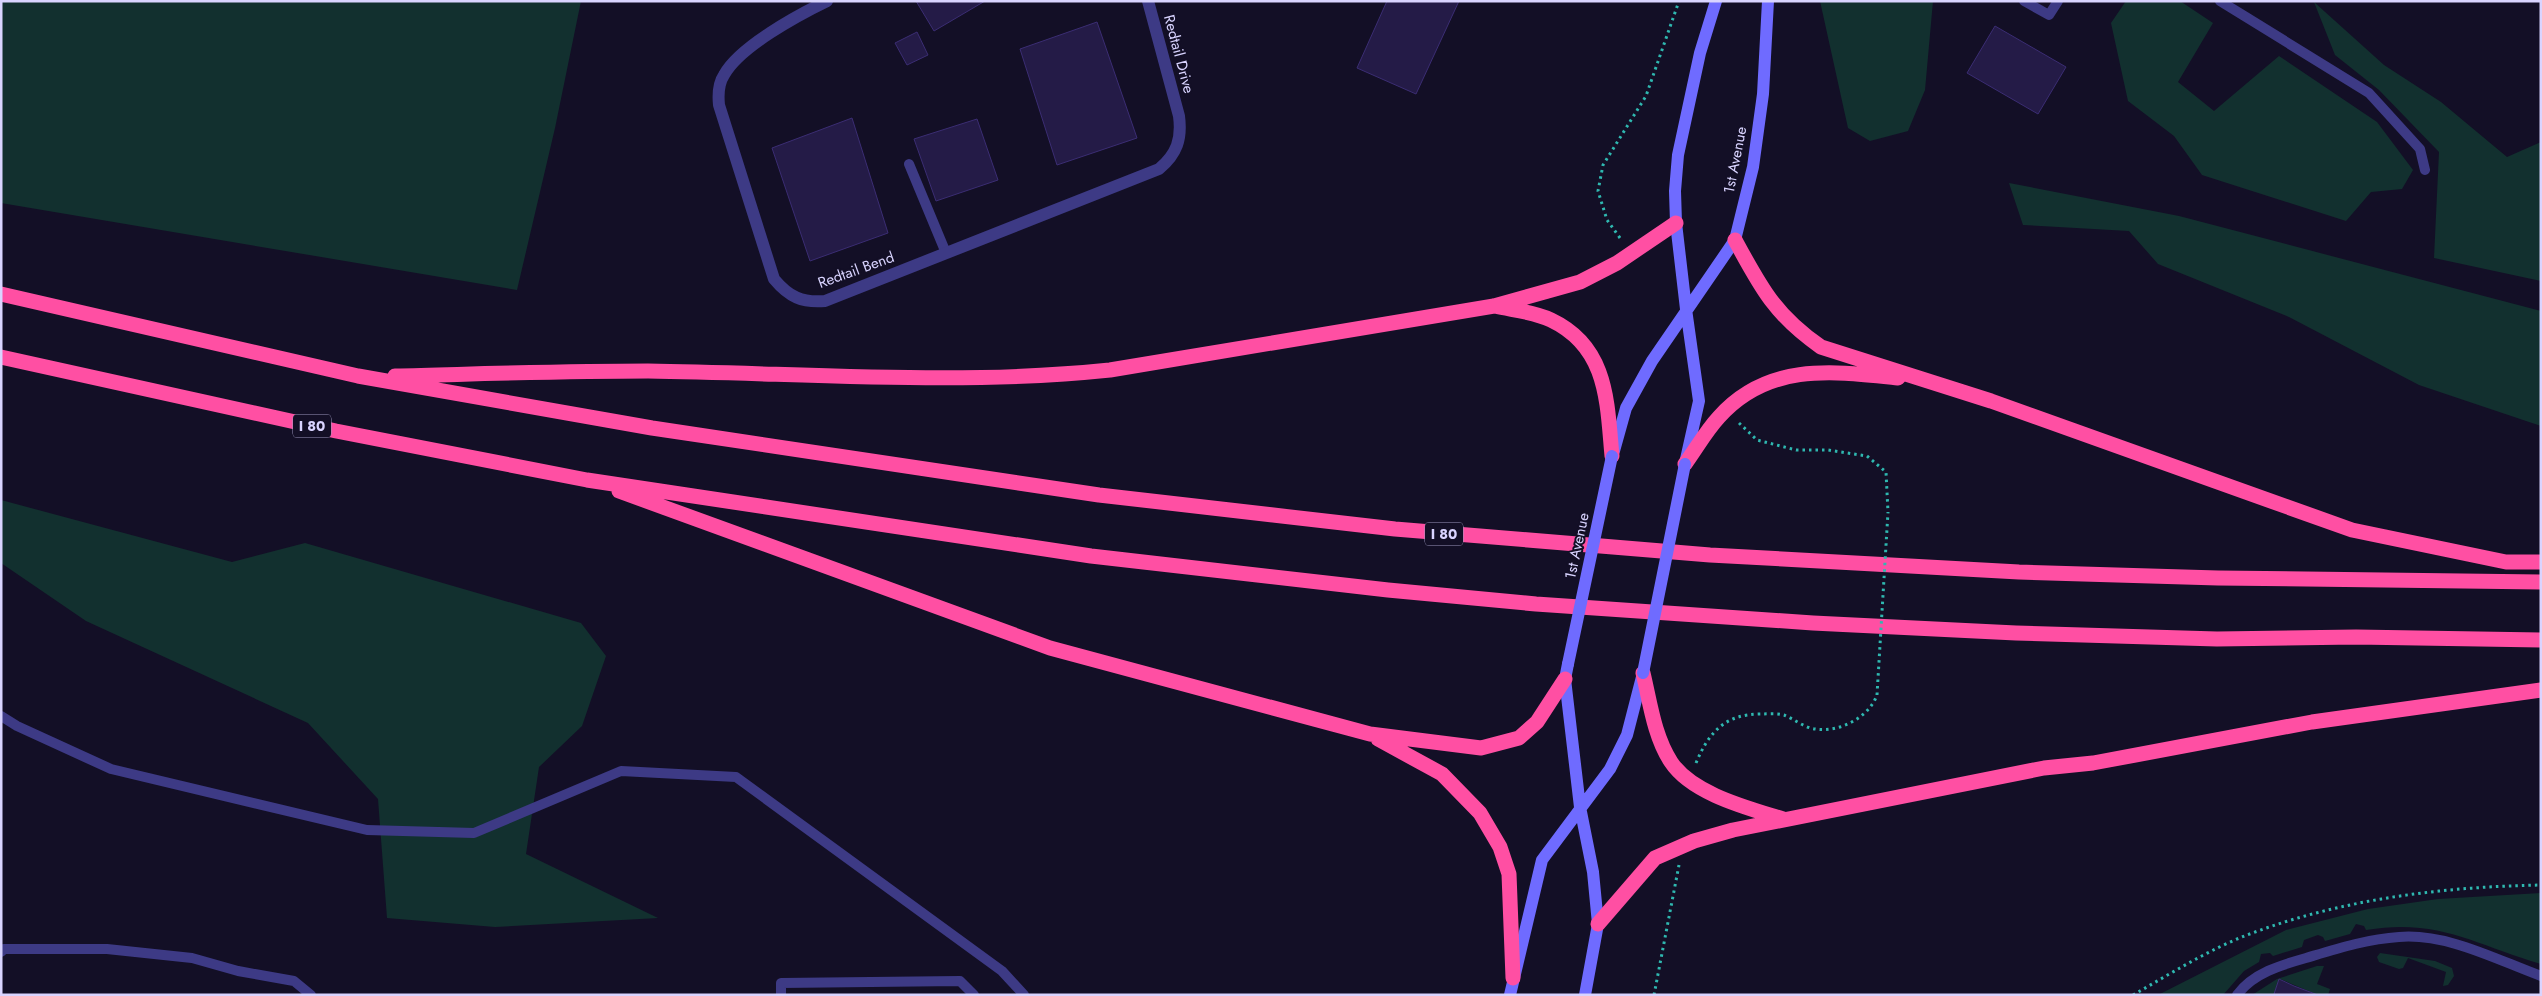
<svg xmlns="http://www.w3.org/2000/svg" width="2542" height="996" font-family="Jost,sans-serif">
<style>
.green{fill:#12302f}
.building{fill:#241b47;stroke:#3b2d73}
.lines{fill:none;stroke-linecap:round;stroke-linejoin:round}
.path{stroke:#2fb8b0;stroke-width:3;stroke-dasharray:2.5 4;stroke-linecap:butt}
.service{stroke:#3d3a85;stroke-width:10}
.minor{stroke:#3d3a85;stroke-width:12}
.secondary{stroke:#6f6bff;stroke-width:12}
.motorway{stroke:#ff4fa3;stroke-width:15}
.path-bridge{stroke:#2fb8b0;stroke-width:3;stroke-dasharray:2.5 4;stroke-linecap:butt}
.secondary-bridge{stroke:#6f6bff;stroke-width:12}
.labels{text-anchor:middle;stroke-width:4;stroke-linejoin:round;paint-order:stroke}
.shield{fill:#130f26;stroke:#9e99be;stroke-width:1}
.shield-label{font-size:14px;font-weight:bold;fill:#d9d4ff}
.street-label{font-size:15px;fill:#d9d4ff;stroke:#130f26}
</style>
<rect width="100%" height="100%" fill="#130f26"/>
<path class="green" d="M1,1H581L555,128L517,290L1,203Z
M1820,1H1933L1925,90L1908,131L1870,141L1848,128Z
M2126,1H2180L2213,23L2178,82L2214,111L2279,56L2377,122L2413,170L2402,189L2371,192L2346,221L2202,175L2174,136L2128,101L2111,23Z
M2314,2L2384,65L2441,102L2507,157L2541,142V281L2434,258L2439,152L2379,90L2335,55Z
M2009,183L2179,216L2541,311V426L2419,385L2289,317L2158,264L2129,231L2023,225Z
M1,500L232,562L305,543L581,623L606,656L582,726L539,767L526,854L658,918L495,927L387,918L378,799L308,723L86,621L1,563Z
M2541,893V964C2475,945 2440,918 2366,930L2364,926L2356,924L2350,934L2325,941L2323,937L2318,935L2304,940L2302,947L2273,956L2270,953L2261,954L2259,962L2244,971L2223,995H2158L2286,930L2368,909L2438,899Z
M2380,953L2435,961L2452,968L2454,976L2448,985L2443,986L2446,972L2408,958L2403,968L2399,969L2379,962L2377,957Z
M2317,966H2324L2317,984L2330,989L2328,995H2318L2280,979L2276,995H2252L2277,979Z"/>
<path class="building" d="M916,1H985L934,31Z
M1387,1H1459L1416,94L1357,68Z
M1097,22L1137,138L1057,165L1020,49Z
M1995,26L2066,67L2038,114L1967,73Z
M917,32L928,55L907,65L895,43Z
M852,118L888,233L810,261L772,148Z
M977,119L998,180L936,201L914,139Z
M2279,979L2294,986L2318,995H2276L2274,994Z"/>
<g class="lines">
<path class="path" d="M1620,238L1607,220L1598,191L1603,165L1646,96L1679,1
M1739,423L1757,440L1796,450H1828L1867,456L1886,472L1888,512
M1696,763C1709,732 1725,714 1761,714C1768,714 1777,713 1784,715C1794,719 1805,728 1815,729C1840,733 1869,717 1877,695
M1654,995L1679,865
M2133,995C2170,974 2208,950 2247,935C2342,899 2440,887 2541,885"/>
<path class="service" d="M2024,1L2049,15L2058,1
M2220,1L2369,93L2420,149L2425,170
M909,164L946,253
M1,716L17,726L111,769L367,830L474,833L621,771L736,777L1002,971L1024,995
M1,952L4,949H107L192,958L238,971L294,981L311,995
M781,995V983L960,981L974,995
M2237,995C2253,973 2281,965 2306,958C2336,949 2367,939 2399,937C2447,933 2497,960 2541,976"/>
<path class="minor" d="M827,1C798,15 739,47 724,75C718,84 718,95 719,105L774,279C789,297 802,303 825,301L1159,169C1177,154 1182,139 1179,116L1148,1"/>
<path class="secondary" d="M1614,451L1626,408L1652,361L1735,240L1753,167L1763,94L1768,1
M1686,459L1699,401L1686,309L1676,223L1675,191L1678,155L1700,53L1716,1
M1568,664L1565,679L1580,807L1593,872L1598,924L1585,995
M1510,995L1542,860L1610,769L1627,735L1643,673"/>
<path class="motorway" d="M1735,240C1761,288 1775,315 1821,347L1991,401L2352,530L2506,562H2541
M1,294L358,376L652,428L1099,495L1395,529L1710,555L2019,572L2218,578L2541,582
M1495,306C1512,310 1535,312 1551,320C1608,347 1607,402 1612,456
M1,357L336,431L587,480L1091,556L1388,590L1536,604L1813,623L2016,633L2217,639L2356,637L2541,640
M395,376C479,374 564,371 648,371C803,373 956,386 1110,370L1494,306L1580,282L1617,263L1676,223
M1685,464C1696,449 1706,431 1719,417C1768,362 1833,371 1898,378
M619,491L1050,648L1370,734L1481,748L1519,738L1537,722L1565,679
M1643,673C1650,702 1654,736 1671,762C1692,794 1748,808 1783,819
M1378,739L1442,774L1480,813L1500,847L1509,874L1513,978
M1598,924L1655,858L1694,841L1733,830L2044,768L2093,763L2312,722L2541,690"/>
<path class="path-bridge" d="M1877,695L1888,512"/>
<path class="secondary-bridge" d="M1568,664L1612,456
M1643,673L1685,464"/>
</g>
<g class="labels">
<g class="shield">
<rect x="293" y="414.5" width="38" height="23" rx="4"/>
<rect x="1425" y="522.5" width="38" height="23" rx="4"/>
</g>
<g class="shield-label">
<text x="312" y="431">I 80</text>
<text x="1444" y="539">I 80</text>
</g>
<g class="street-label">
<text transform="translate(1179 54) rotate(75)" y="5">Redtail Drive</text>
<text transform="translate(1735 160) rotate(-79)" y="5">1st Avenue</text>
<text transform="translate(856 270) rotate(-20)" y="5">Redtail Bend</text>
<text transform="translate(1577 546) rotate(-78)" y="5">1st Avenue</text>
</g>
</g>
<rect width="2542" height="996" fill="none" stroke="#d9d4ff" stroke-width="5"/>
</svg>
